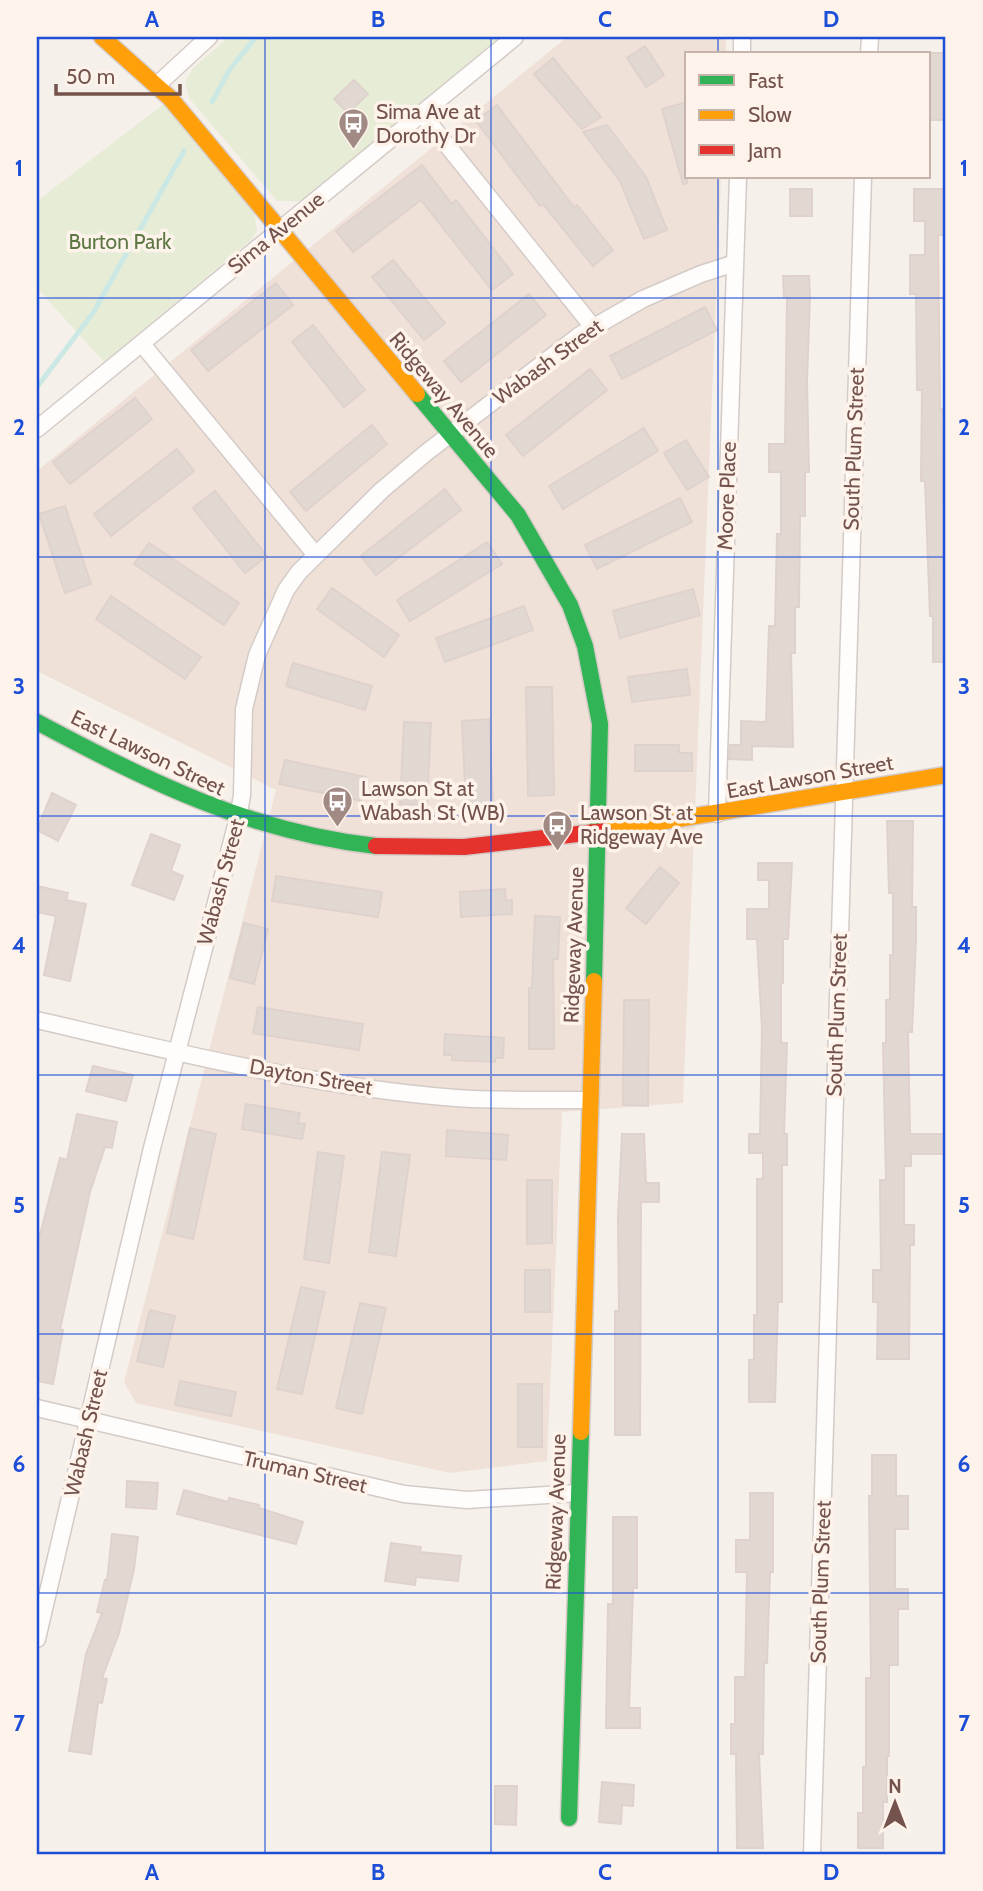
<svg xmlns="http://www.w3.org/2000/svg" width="983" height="1891" font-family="Cabin,sans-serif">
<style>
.residential{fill:#efe1d8}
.green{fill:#e6ecd5}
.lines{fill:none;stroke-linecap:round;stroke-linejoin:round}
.stream{stroke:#cce8e5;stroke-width:5}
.building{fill:#e2d8d2;stroke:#dfd2cc;stroke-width:2}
.street-casing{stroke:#d4cbc7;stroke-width:19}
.fast-casing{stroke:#d5cbc6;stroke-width:19}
.slow-casing{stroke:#d5cbc6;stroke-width:19}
.jam-casing{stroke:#d5cbc6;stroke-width:19}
.street{stroke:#fefdfc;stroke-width:16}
.fast{stroke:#30b455;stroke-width:16}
.slow{stroke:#ff9f0a;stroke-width:16}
.jam{stroke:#e5322d;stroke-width:16}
.grid{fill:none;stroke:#1d4ed8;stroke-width:2;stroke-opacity:0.55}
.labels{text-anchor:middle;stroke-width:7;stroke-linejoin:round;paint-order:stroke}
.poi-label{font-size:21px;fill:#73534b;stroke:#fef3eb;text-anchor:start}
.street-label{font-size:21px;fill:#73534b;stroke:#fef3eb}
.park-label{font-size:21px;fill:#5d7844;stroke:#fef3eb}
.neatline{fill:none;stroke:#1d4ed8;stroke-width:2.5}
.grid-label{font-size:23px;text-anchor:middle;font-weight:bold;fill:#1d4ed8}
</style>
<rect width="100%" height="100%" fill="#f6f0ea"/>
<path class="residential" d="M567,37H726V54H687V177H721L683,1103L562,1112L547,1461L450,1473L136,1403L124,1382L276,790L37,671V471Z"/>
<path class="green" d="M229,37H500L302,201H277L189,98L185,82L193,68Z
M165,103L254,210L257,231L250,241L104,362L37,288V201Z"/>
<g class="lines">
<path class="stream" d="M212,102L230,69L256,37
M37,387L93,313L184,151"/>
</g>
<path class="building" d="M645,46L664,75L646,87L627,58Z
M929,53H946V120H929Z
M553,58L601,117L582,129L534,74Z
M354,80L368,94L348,113L334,99Z
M687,102V183L683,184L662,109Z
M497,105L574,207L577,205L613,250L593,266L543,204L540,206L476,121Z
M607,125L646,177L667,230L644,239L620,181L583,132Z
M422,165L452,204L456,200L513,274L492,290L421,200L353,252L336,231Z
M790,189H812V216H790Z
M914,189H946V235H938L940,409H944L943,500H946V662H933V616H930L925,481H921L922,390H917L916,294H910V255H925V221H914Z
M393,260L445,323L424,340L372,277Z
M783,276H809L810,296L807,382L809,472H805V516H800L799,607H795V653H791L793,747L752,746V760L729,759L730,745H741V721L766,722L769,626H775L777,534H781V472H769V444H785L787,297H784Z
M276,283L293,305L208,371L191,350Z
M529,294L546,315L461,382L444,361Z
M705,307L717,330L622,379L610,356Z
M313,325L365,390L344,407L292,342Z
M590,369L607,390L523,456L506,435Z
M135,398L152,419L70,484L53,462Z
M372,425L387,444L306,511L290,492Z
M644,428L658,451L563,509L549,486Z
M686,440L709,477L687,490L664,453Z
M177,449L194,471L111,536L94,514Z
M445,489L461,510L376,575L361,556Z
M215,491L267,556L245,573L193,508Z
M680,498L692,522L597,569L585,545Z
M65,506L91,584L65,593L39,514Z
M487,542L502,564L410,621L397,600Z
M149,543L239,603L224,625L134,564Z
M332,588L399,635L384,657L317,609Z
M693,589L700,615L620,638L613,611Z
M111,596L201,657L185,679L96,619Z
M524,606L533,630L445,662L436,638Z
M293,663L372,686L365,710L286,686Z
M687,669L690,695L632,702L628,677Z
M526,687H552L554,795L528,796Z
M489,719L493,804L466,805L462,721Z
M404,722L431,723L427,805L400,804Z
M635,745H679V753H692V771H635Z
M285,760L366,777L361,801L279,784Z
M52,793L76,805L58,841L37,830Z
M887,821H913L912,907H916V940L912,1032H908L910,1134H944V1154H911V1166H904V1225H914V1245H910L909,1359H877L878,1302H873V1270H881L880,1180H886L883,1043H886V1000H890V955H893V893H889Z
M151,834L180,845L171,871L183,876L174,900L132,885Z
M758,863H792L788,939H783V983H781V1043H787L784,1134H787V1165H782V1302H778L775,1402H749V1360H754V1315H757V1179H763V1153H749V1134H760L762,1029L757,939H747V909H769V880H758Z
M660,867L679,883L646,924L626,908Z
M276,876L382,892L378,917L272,901Z
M37,886L68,893L66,900L86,904L70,981L44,975L56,916L37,912Z
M505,889L506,901L512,900V914L461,917L460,892Z
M535,916L560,917L558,959H553L554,1049H529V988H532Z
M244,923L268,929L254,984L230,978Z
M624,1000H649L648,1106L623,1105Z
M258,1007L363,1024L359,1050L253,1033Z
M445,1034L504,1038L503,1058H495V1062L452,1060V1055H444Z
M93,1066L133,1075L126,1101L86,1091Z
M246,1104L300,1113L298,1123L305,1124L302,1139L242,1129Z
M77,1114L117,1122L112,1148L105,1147L90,1192L60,1329L63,1330L53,1384L37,1381V1246L60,1158L67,1160Z
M190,1128L216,1134L193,1239L167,1233Z
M447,1130L508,1135L506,1160L446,1156Z
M622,1134H644L646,1183H659V1202H641L640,1435H615V1311H619L618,1218Z
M318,1152L344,1156L329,1263L304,1259Z
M382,1152L410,1155L396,1256L369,1252Z
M527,1180H552V1243L527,1244Z
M525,1270H550V1312H525Z
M301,1287L325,1292L302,1394L277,1389Z
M360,1303L386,1308L362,1414L336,1408Z
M150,1310L175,1316L163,1367L137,1361Z
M180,1381L236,1392L231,1416L175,1405Z
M518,1384H542V1447H518Z
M872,1455H896V1496H908V1529H895V1589H908V1609H898V1665H889V1756H887V1802H883V1848H858V1813H863V1767H866V1678H871L869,1496H872Z
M127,1481L158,1483L156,1509L126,1507Z
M184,1490L228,1502L229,1498L259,1505V1508L303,1522L296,1544L177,1514Z
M750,1493H773V1572H770L767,1663H764L763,1754H759L763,1848H737L736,1754H731V1724H735V1677H745L747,1572H736V1540H750Z
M613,1517H637V1588H633L629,1708H640V1728H606L608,1604H613Z
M112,1534L138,1537L134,1569L119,1633L102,1678L107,1679L102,1703L98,1702L91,1754L69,1751L86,1654L102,1613L97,1612L105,1580L107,1581Z
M391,1543L421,1547L420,1552L461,1556L458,1581L416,1577L415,1585L385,1581Z
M602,1782L634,1785L633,1806L622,1805L621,1824L599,1822Z
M495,1786H517L516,1825L495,1824Z"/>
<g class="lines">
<defs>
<path id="street" d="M742,54V37
M869,54L870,37
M157,85L209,37
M422,114L593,327
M142,344L315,554
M37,429L515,37
M717,814L738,177
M37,1020C175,1052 315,1087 456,1098C501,1101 546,1100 590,1100
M37,1408L404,1494L467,1500L578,1493
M37,1639L152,1148L238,818L242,795L244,709L257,655L286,590L299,572L382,490L427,452L580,335L643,299L701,274L735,263
M812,1854L863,177"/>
<path id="fast" d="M417,394L518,515L570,605L585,646L600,724L594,981
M37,722C148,781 249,832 376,846
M569,1818L581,1432"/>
<path id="slow" d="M102,37L170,98L417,394
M604,831L946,775
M581,1432L594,981"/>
<path id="jam" d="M376,846L464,847L604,831"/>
</defs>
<use href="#street" class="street-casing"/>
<use href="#fast" class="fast-casing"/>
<use href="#slow" class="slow-casing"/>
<use href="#jam" class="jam-casing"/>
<use href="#street" class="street"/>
<use href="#fast" class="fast"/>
<use href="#slow" class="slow"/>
<use href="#jam" class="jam"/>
</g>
<path class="grid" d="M265,37V1854M491,37V1854M718,37V54M718,177V1854M37,298H946M37,557H946M37,816H946M37,1075H946M37,1334H946M37,1593H946"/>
<defs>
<symbol id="bus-pin" viewBox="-11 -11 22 30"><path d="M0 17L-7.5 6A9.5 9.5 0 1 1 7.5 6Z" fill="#a18a83" stroke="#fef3eb"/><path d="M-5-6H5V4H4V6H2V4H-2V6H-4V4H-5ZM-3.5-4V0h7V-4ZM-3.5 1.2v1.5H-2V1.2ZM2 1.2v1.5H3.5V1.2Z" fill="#fff"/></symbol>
</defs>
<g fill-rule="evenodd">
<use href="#bus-pin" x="336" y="106" width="35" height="47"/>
<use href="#bus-pin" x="320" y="784" width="35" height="47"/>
<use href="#bus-pin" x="540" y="808" width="35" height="47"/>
</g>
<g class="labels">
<g class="poi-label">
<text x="376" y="119">Sima Ave at<tspan x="376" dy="24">Dorothy Dr</tspan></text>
<text x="361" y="796">Lawson St at<tspan x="361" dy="24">Wabash St (WB)</tspan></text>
<text x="580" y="820">Lawson St at<tspan x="580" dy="24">Ridgeway Ave</tspan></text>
</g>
<g class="street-label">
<text transform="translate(276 233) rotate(-39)" y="7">Sima Avenue</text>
<text transform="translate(548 362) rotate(-36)" y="7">Wabash Street</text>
<text transform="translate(444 395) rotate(50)" y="7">Ridgeway Avenue</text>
<text transform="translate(854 449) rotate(-88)" y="7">South Plum Street</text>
<text transform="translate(727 496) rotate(-88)" y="7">Moore Place</text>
<text transform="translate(148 753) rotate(26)" y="7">East Lawson Street</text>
<text transform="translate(810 777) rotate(-10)" y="7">East Lawson Street</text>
<text transform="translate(221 882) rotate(-75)" y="7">Wabash Street</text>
<text transform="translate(574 945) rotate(-88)" y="7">Ridgeway Avenue</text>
<text transform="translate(837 1015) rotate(-88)" y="7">South Plum Street</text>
<text transform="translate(311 1077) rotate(10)" y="7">Dayton Street</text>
<text transform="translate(86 1433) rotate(-77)" y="7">Wabash Street</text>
<text transform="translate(305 1472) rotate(13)" y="7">Truman Street</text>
<text transform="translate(556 1512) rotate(-88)" y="7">Ridgeway Avenue</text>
<text transform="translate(821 1582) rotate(-88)" y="7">South Plum Street</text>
</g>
<g class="park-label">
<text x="120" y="249">Burton Park</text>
</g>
</g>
<rect width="983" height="1891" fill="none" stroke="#fef3eb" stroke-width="77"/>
<rect x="685" y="52" width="245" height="126" fill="#fef3eb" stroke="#c6b3ab" stroke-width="2"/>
<rect x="699" y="75" width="35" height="10" fill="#30b455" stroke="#c6b3ab" stroke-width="2"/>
<text x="748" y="88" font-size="21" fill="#73534b">Fast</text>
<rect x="699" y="110" width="35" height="10" fill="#ff9f0a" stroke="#c6b3ab" stroke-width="2"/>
<text x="748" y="122" font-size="21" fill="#73534b">Slow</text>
<rect x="699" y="145" width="35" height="10" fill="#e5322d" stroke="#c6b3ab" stroke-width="2"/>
<text x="748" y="158" font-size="21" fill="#73534b">Jam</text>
<g transform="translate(895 1803)" stroke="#fef3eb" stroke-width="5" paint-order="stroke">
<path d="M0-5L12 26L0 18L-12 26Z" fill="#73534b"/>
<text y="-10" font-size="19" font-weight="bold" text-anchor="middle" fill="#73534b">N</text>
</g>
<path d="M56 84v10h124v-10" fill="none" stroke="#73534b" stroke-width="3.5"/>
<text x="66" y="84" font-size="21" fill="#73534b" stroke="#fef3eb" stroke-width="5" paint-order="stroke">50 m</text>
<rect x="38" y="38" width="906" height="1815" class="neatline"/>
<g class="grid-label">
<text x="152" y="27">A</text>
<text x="378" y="27">B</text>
<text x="605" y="27">C</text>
<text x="831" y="27">D</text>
<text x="19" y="176">1</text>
<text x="964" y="176">1</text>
<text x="19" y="435">2</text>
<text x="964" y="435">2</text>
<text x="19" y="694">3</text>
<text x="964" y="694">3</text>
<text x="19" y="953">4</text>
<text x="964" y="953">4</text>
<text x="19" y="1213">5</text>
<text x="964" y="1213">5</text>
<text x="19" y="1472">6</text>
<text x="964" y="1472">6</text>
<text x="19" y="1731">7</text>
<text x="964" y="1731">7</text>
<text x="152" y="1880">A</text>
<text x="378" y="1880">B</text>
<text x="605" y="1880">C</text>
<text x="831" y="1880">D</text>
</g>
</svg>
